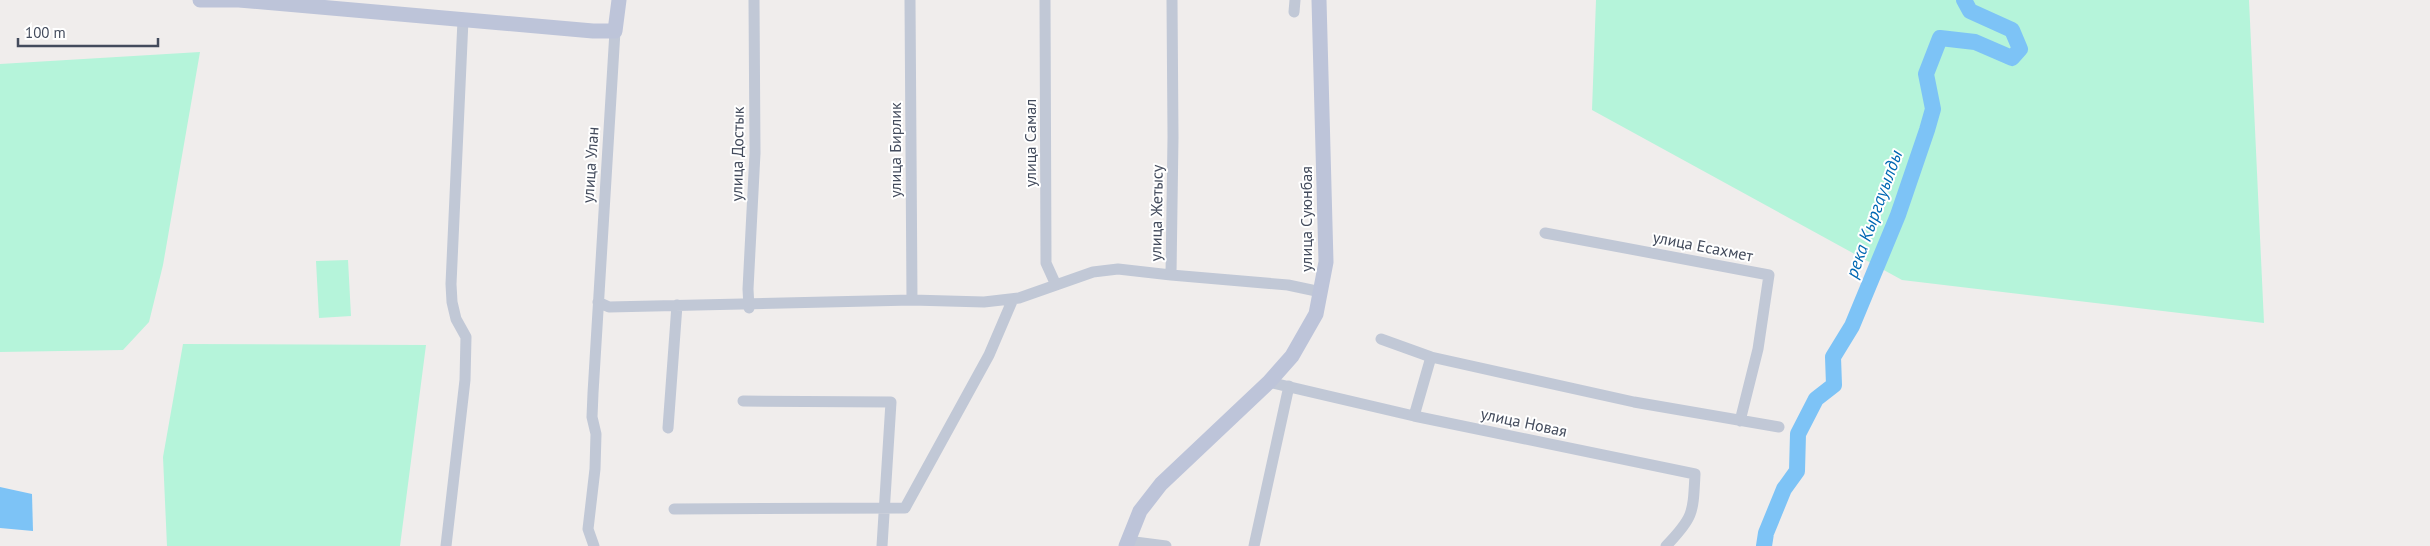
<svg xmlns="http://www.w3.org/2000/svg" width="2430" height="546" font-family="'PT Sans',sans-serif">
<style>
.green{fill:#b5f4da}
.water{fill:#7dc3f6}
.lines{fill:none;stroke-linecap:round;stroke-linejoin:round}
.river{stroke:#7dc3f6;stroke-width:16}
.street{stroke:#c1c8d6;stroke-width:11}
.secondary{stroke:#bdc4d9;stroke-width:15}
.labels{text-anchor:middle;stroke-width:4;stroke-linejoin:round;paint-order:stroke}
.street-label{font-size:16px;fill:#434b5c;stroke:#fff}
.water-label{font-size:18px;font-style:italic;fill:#0068b3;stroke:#fff}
</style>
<rect width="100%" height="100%" fill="#f0edec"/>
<path class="green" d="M1596,0H2249L2264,323L1902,280L1592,110Z
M200,52L163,265L149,322L123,350L0,352V64Z
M348,260L351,316L319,318L316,261Z
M183,344L426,345L400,546H167L163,457Z"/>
<path class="water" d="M0,487L32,494L33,531L0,528Z"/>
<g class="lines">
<path class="river" d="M1764,546L1766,533L1784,489L1797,471L1798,434L1816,399L1834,385L1833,357L1852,326L1898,215L1927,130L1933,109L1926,74L1940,38L1975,42L2012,58L2020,49L2012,30L1970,11L1964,0"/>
<path class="street" d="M910,0L912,300
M1045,0L1046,263L1056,285
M1172,0L1173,137L1171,275L1288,285L1321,292
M1294,12L1295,0
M1545,233L1769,275L1758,349L1740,421
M598,302L609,307L912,300L984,302L1019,298L1093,272L1118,269L1171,275
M749,308L748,289L755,153L754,0
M1381,339L1431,357L1634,402L1779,427
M1269,382L1414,416L1695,474C1693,513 1694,517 1666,546
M743,401L891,402L882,546
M1414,416L1431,357
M668,428L677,305
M674,509L905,508L989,355L1013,299
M1127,541L1166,546
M446,546L465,380L466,337L456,319L452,302L451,284L463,20
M594,546L588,529L595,469L596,434L592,417L593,393L615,31
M1254,546L1289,386"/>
<path class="secondary" d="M200,0H239L593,31H615L619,0
M1126,546L1140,511L1161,484L1269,382L1292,356L1316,314L1326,262L1319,0"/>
</g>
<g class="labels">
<g class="street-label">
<text transform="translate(1030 143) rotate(-90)" y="6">улица Самал</text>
<text transform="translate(895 150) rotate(-90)" y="6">улица Бирлик</text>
<text transform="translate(737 154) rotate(-89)" y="6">улица Достык</text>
<text transform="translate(590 165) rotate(-86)" y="6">улица Улан</text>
<text transform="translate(1156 213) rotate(-89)" y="6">улица Жетысу</text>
<text transform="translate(1306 219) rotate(-90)" y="6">улица Суюнбая</text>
<text transform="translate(1703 246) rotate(11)" y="6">улица Есахмет</text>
<text transform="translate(1524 422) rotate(12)" y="6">улица Новая</text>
</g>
<g class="water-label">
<text transform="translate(1874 214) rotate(-70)" y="6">река Кыргауылды</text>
</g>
</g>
<path d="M18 38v8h140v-8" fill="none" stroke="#434b5c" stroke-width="2.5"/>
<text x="25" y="38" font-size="15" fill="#434b5c" stroke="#ffffff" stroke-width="4" paint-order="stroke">100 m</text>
</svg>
